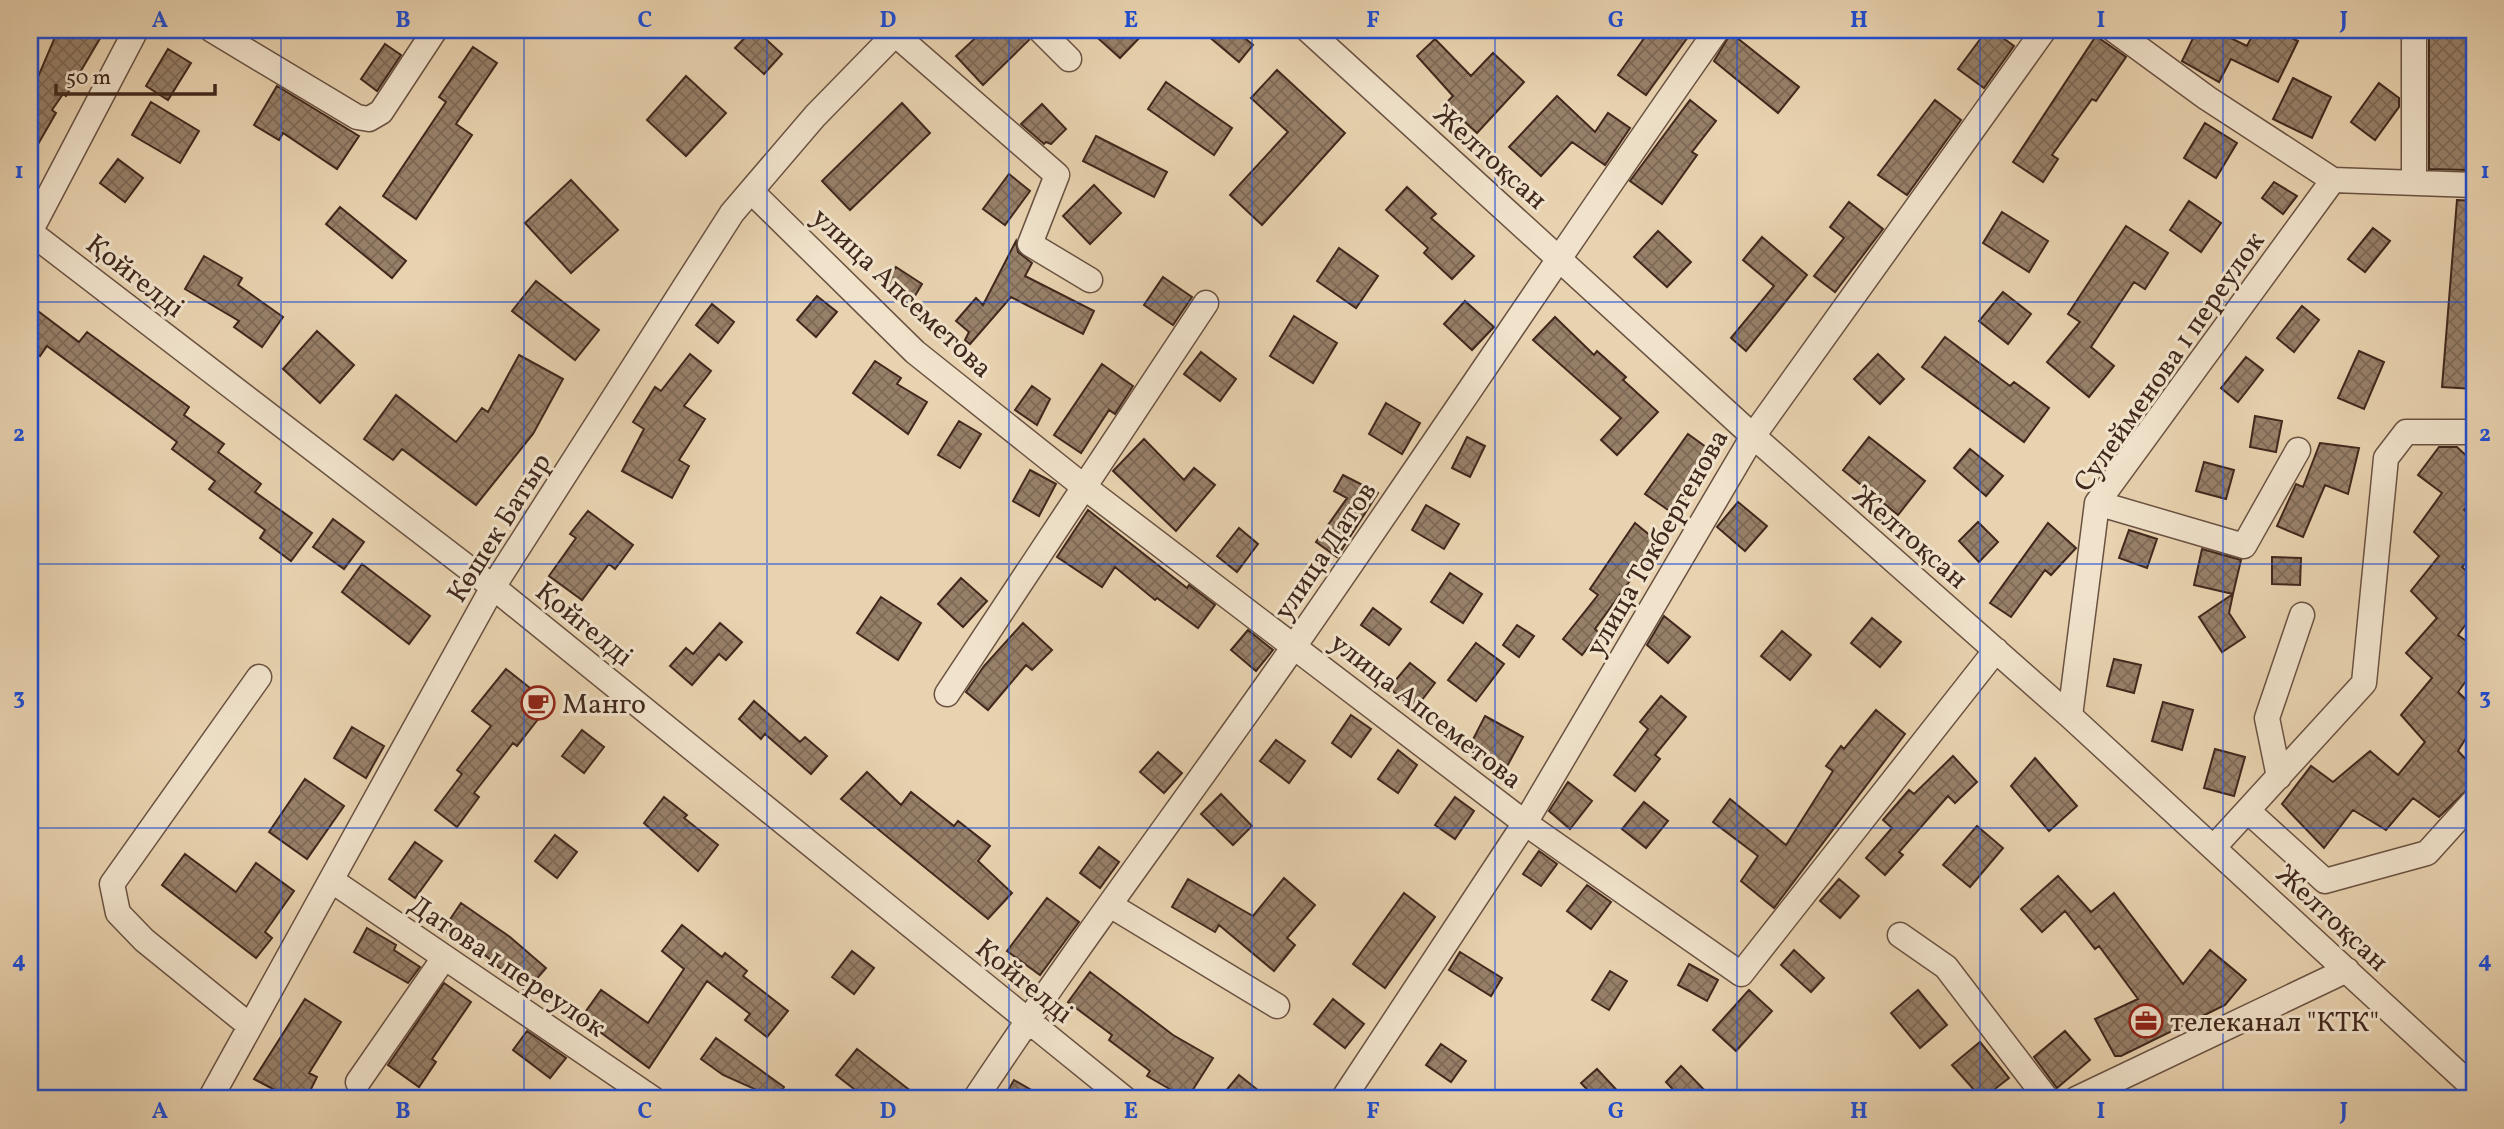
<svg xmlns="http://www.w3.org/2000/svg" width="2504" height="1129" font-family="Vollkorn,serif">
<style>
.building{fill:url(#building-cross-hatch);stroke:#40281d;stroke-width:2}
.lines{fill:none;stroke-linecap:round;stroke-linejoin:round}
.minor-casing{stroke:#6a5242;stroke-width:27}
.minor{stroke:#f0e2cb;stroke-width:24}
.grid{fill:none;stroke:#1d4ed8;stroke-width:2;stroke-opacity:0.55}
.labels{text-anchor:middle;stroke-width:6;stroke-linejoin:round;paint-order:stroke}
.street-label{font-size:28px;fill:#40281d;stroke:#f0e2cb}
.poi-label{font-size:28px;fill:#40281d;stroke:#f0e2cb;text-anchor:start}
.neatline{fill:none;stroke:#1d4ed8;stroke-width:2.5}
.grid-label{font-size:23px;text-anchor:middle;font-weight:bold;fill:#1d4ed8}
</style>
<defs>
<pattern id="building-cross-hatch" width="8" height="8" patternUnits="userSpaceOnUse" patternTransform="scale(1.75)"><rect width="8" height="8" fill="#978069"/><path d="M0 0l8 8M0 8l8-8" fill="none" stroke="#7d6956"/></pattern>
</defs>
<rect width="100%" height="100%" fill="#e8d2af"/>
<filter id="stains"><feTurbulence type="fractalNoise" baseFrequency=".00286" numOctaves="4"/><feColorMatrix values="0 0 0 0 .2 0 0 0 0 .09 0 0 0 0 .02 0 0 0 .5 -.17"/></filter>
<radialGradient id="worn" r=".72"><stop offset=".6" stop-color="#630" stop-opacity="0"/><stop offset="1" stop-color="#630" stop-opacity=".3"/></radialGradient>
<path class="building" d="M58,30H105L66,96L63,94L52,110L56,113L30,158V87L38,77Z
M752,30H756L782,54L764,74L735,48Z
M984,30H1026L1029,40L983,85L956,56Z
M1089,30H1147L1120,58Z
M1201,30H1235L1253,45L1239,62Z
M1650,30H1693L1646,95L1618,75Z
M1987,30H1992L2014,46L1984,88L1958,69Z
M2197,30H2214L2247,46L2255,30H2275L2298,41L2278,82L2231,59L2219,82L2182,61Z
M2429,30H2466V170L2429,169Z
M1731,33L1799,87L1778,113L1714,61Z
M2096,36L2126,57L2096,101L2092,99L2052,155L2058,159L2043,182L2013,162Z
M1435,39L1471,76L1493,53L1524,82L1477,133L1445,104L1453,96L1417,56Z
M385,44L401,55L377,91L361,79Z
M473,47L497,63L456,124L472,135L416,219L383,196L446,102L439,97Z
M168,49L191,63L168,100L146,86Z
M1277,70L1345,133L1262,225L1230,195L1288,132L1251,98Z
M686,76L726,113L686,156L647,120Z
M2293,78L2331,97L2312,138L2273,119Z
M1166,82L1232,128L1214,155L1148,109Z
M2379,83L2399,98V107L2375,140L2351,122Z
M277,86L359,136L337,169L283,133L279,140L254,125Z
M1557,96L1595,132L1608,113L1630,128L1605,165L1572,142L1541,176L1509,147Z
M1690,100L1716,121L1692,152L1697,155L1662,204L1630,181Z
M1935,100L1961,120L1907,195L1878,175Z
M151,102L199,131L180,163L132,135Z
M902,103L930,133L850,210L822,181Z
M1042,104L1066,129L1051,144L1046,142L1044,144L1021,124Z
M2205,123L2237,143L2216,178L2184,158Z
M1096,136L1167,172L1154,197L1083,161Z
M118,159L143,178L125,202L100,183Z
M1009,174L1030,191L1005,225L983,209Z
M571,180L618,230L571,273L525,223Z
M2274,182L2297,196L2283,214L2262,198Z
M1094,185L1121,213L1090,244L1063,216Z
M1407,187L1436,214L1431,218L1474,256L1452,279L1424,253L1428,248L1386,210Z
M2457,200L2474,201V389L2442,387Z
M2189,201L2221,223L2201,252L2170,230Z
M1849,202L1883,229L1835,292L1814,276L1844,238L1830,227Z
M340,207L406,261L392,278L326,224Z
M2002,212L2048,241L2029,272L1983,243Z
M2126,226L2168,253L2145,289L2134,282L2091,347L2114,366L2089,397L2047,362L2080,322L2068,314Z
M2373,228L2390,241L2365,272L2348,259Z
M1658,231L1691,262L1667,287L1634,257Z
M1762,237L1807,275L1746,351L1731,338L1774,286L1743,260Z
M1016,241L1018,252L1032,263L1025,276L1094,311L1083,334L1011,297L970,344L965,340L969,332L956,321L976,298L983,305Z
M1339,248L1378,276L1356,308L1317,281Z
M204,256L242,278L238,285L283,317L262,347L234,327L239,321L185,289Z
M896,267L922,284L910,304L883,287Z
M1163,277L1192,297L1173,325L1144,305Z
M536,281L599,330L575,360L512,311Z
M2003,292L2031,314L2008,344L1979,321Z
M817,296L837,312L816,337L797,320Z
M1465,301L1494,327L1472,350L1444,324Z
M712,304L734,322L718,343L696,325Z
M30,305L79,342L87,332L189,407L184,415L224,444L218,452L261,484L255,492L312,533L291,561L260,538L265,530L209,489L215,481L172,449L177,442L47,346L40,356L30,348Z
M2302,306L2319,320L2294,352L2277,338Z
M1294,316L1337,343L1313,383L1270,356Z
M1555,317L1594,355L1597,351L1626,377L1623,380L1658,412L1617,455L1601,440L1621,418L1533,340Z
M317,331L354,365L320,403L283,369Z
M1945,337L2010,386L2014,382L2049,408L2024,442L1922,367Z
M2359,351L2384,362L2364,409L2338,398Z
M1201,352L1236,379L1220,401L1184,374Z
M690,354L711,371L684,406L705,419L679,460L689,466L672,498L622,471L644,429L633,422L655,387L661,391Z
M1878,354L1904,379L1880,404L1854,379Z
M519,355L563,379L533,434L476,505L402,449L393,460L364,439L396,395L456,442L482,408L488,412Z
M2246,357L2263,370L2238,402L2221,388Z
M875,361L901,378L897,384L927,402L908,434L853,393Z
M1102,364L1133,386L1115,414L1109,410L1081,453L1054,435Z
M1032,386L1050,399L1037,425L1015,410Z
M1386,403L1420,423L1402,454L1369,434Z
M2255,416L2282,421L2276,452L2250,447Z
M959,421L981,434L960,468L938,455Z
M1688,434L1717,455L1674,514L1645,494Z
M1467,437L1485,446L1470,477L1452,468Z
M1869,437L1925,481L1898,515L1843,470Z
M1144,439L1184,480L1194,468L1215,485L1176,531L1113,471Z
M2320,443L2359,448L2348,494L2325,485L2303,537L2277,526L2296,484L2303,487Z
M2439,447H2457L2474,463V497L2464,510L2474,519V553L2462,567L2474,579V613L2458,635L2474,647V670L2458,692L2474,707V725L2458,751L2474,768V783L2439,817L2413,798L2386,830L2353,810L2324,848L2282,804L2311,766L2333,782L2370,751L2398,775L2425,742L2401,715L2432,678L2406,653L2437,618L2411,591L2439,556L2414,532L2442,493L2418,475Z
M1970,449L2003,476L1986,496L1954,468Z
M2204,462L2234,470L2226,499L2196,491Z
M1030,470L1056,484L1039,516L1013,501Z
M1343,475L1378,493L1337,557L1316,542L1347,498L1334,491Z
M1738,502L1767,526L1745,551L1717,527Z
M1426,505L1459,524L1444,549L1412,530Z
M1088,510L1187,588L1189,585L1215,605L1198,628L1157,598L1155,600L1115,567L1102,587L1057,557Z
M588,511L633,545L615,569L609,564L582,600L549,576L576,538L570,534Z
M333,519L364,542L344,569L313,547Z
M1978,522L1998,542L1979,562L1959,541Z
M1635,523L1658,542L1595,629L1599,633L1582,655L1563,639L1598,595L1590,589Z
M2048,523L2076,548L2051,575L2045,570L2011,617L1990,603Z
M1239,528L1258,544L1237,572L1217,556Z
M2129,530L2157,539L2147,568L2119,558Z
M2202,549L2241,560L2233,594L2194,585Z
M2272,557L2301,558L2300,585L2272,584Z
M362,564L430,616L409,644L342,592Z
M1450,573L1482,594L1463,623L1431,602Z
M961,578L987,601L963,627L938,604Z
M2233,594L2229,613L2245,637L2222,652L2199,617Z
M881,597L921,623L898,660L857,633Z
M1373,608L1401,629L1389,645L1361,625Z
M1664,616L1690,637L1668,663L1647,645Z
M1872,618L1901,642L1880,667L1851,643Z
M720,623L742,642L726,660L719,654L692,685L670,666L686,648L693,654Z
M1023,623L1052,650L1032,670L1026,665L988,710L966,692L984,666Z
M1517,625L1534,636L1519,657L1503,645Z
M1248,630L1273,650L1256,671L1231,650Z
M1782,631L1811,655L1790,680L1761,656Z
M1476,643L1504,664L1476,701L1448,680Z
M2114,659L2141,665L2134,693L2107,686Z
M1410,663L1435,683L1415,709L1389,688Z
M506,669L550,704L517,746L513,743L474,793L479,797L457,827L435,810L462,774L457,770L491,726L472,711Z
M1661,696L1686,717L1655,755L1660,759L1635,791L1614,775L1648,729L1640,722Z
M754,701L800,742L805,737L827,756L811,774L765,734L761,739L739,719Z
M2163,702L2193,710L2182,750L2152,741Z
M1876,710L1905,734L1774,908L1741,881L1758,856L1713,822L1730,799L1786,845L1833,771L1826,766L1841,746L1844,749Z
M1351,715L1371,729L1351,757L1332,743Z
M1485,716L1523,737L1505,770L1468,749Z
M352,727L384,746L366,778L334,758Z
M582,730L604,747L584,773L562,756Z
M1276,740L1305,761L1289,783L1260,761Z
M2215,749L2245,757L2234,796L2204,788Z
M1398,750L1417,765L1398,793L1378,779Z
M1158,752L1182,773L1164,793L1140,772Z
M1953,756L1977,782L1955,803L1948,796L1899,852L1903,855L1885,875L1866,858L1892,828L1883,820L1909,790L1914,794Z
M2035,758L2077,806L2049,831L2011,786Z
M867,772L901,805L911,792L954,826L958,821L990,846L978,861L1012,893L988,919L841,799Z
M305,779L344,806L307,859L269,832Z
M1568,782L1592,801L1570,829L1549,811Z
M1221,794L1252,826L1233,845L1201,814Z
M664,797L687,815L684,818L718,845L698,871L644,823Z
M1455,797L1474,811L1455,839L1435,825Z
M1644,802L1668,821L1646,848L1622,829Z
M1977,826L2003,848L1970,887L1943,865Z
M555,835L577,852L557,878L535,861Z
M415,842L442,861L415,898L389,879Z
M1099,847L1119,862L1100,888L1080,873Z
M1539,851L1557,864L1541,886L1523,874Z
M185,854L236,892L256,863L294,891L265,932L272,938L256,958L162,885Z
M2058,876L2091,912L2114,893L2183,984L2210,950L2246,980L2225,1005L2121,1056H2115L2095,1019L2138,999L2099,946L2095,949L2065,911L2042,932L2021,909Z
M1284,878L1315,905L1287,938L1295,945L1274,971L1219,925L1215,932L1172,907L1188,879L1253,916Z
M1839,879L1859,896L1840,918L1820,901Z
M1587,885L1611,902L1591,929L1567,911Z
M1404,893L1435,917L1385,988L1353,964Z
M1047,898L1079,922L1040,975L1007,951Z
M461,903L510,937L546,968L526,991L485,955L483,958L443,930Z
M682,925L722,957L725,953L747,971L743,976L788,1011L767,1037L745,1020L750,1014L707,981L649,1068L581,1018L601,990L648,1023L684,969L662,951Z
M367,928L396,945L394,950L420,967L408,983L354,952Z
M1794,950L1824,978L1811,992L1781,965Z
M852,951L874,968L854,994L832,977Z
M1460,952L1502,978L1491,996L1449,970Z
M1689,964L1718,980L1707,1001L1678,985Z
M1610,971L1627,981L1609,1010L1592,1000Z
M1090,972L1173,1035L1213,1058L1187,1099L1147,1076L1150,1071L1109,1040L1112,1035L1068,1002Z
M444,983L471,1002L432,1059L436,1062L419,1087L388,1065Z
M1749,990L1772,1011L1736,1051L1713,1030Z
M1918,990L1947,1025L1920,1048L1891,1013Z
M305,999L341,1022L309,1073L317,1077L306,1099H292L254,1079Z
M1333,999L1364,1024L1345,1048L1314,1024Z
M527,1031L566,1058L550,1078L513,1050Z
M2065,1031L2090,1060L2057,1088L2034,1057Z
M716,1038L784,1087L777,1099L723,1075L701,1059Z
M1980,1042L2009,1078L1982,1099L1952,1065Z
M1441,1044L1466,1061L1451,1082L1426,1065Z
M857,1049L921,1099H867L836,1075Z
M1681,1066L1713,1099H1682L1666,1082Z
M1597,1069L1625,1099H1596L1581,1083Z
M1239,1075L1269,1099H1219Z
M1014,1080L1047,1099H1003Z"/>
<g class="lines">
<defs>
<path id="minor" d="M212,30L357,117L369,119L381,112L435,30
M1040,30L1069,59
M1308,30L1753,436L2070,716L2474,1088
M2114,30L2207,98L2333,180
M895,34L1057,175L1030,244L1090,280
M2333,180L2474,185
M2414,183V30
M751,191L915,352L1083,486L1525,823L1741,974L1996,650
M30,232L493,587L1125,1099
M30,232L136,30
M2097,503L2244,546L2298,450
M947,694L1206,303
M2070,716L2097,503L2333,180
M2279,777L2267,718L2302,615
M2248,811L2325,881L2427,853L2474,801
M2214,847L2364,683L2386,458L2406,432H2474
M331,880L653,1099
M1110,905L1277,1006
M1900,935L1946,967L2047,1099
M250,1026L144,940L118,913L112,884L259,677
M358,1082L444,958
M210,1099L493,587L732,213L815,116L899,30
M975,1099C1077,945 1189,797 1295,645C1437,441 1574,233 1717,30
M1343,1099L1525,823L1753,436L2044,30
M2076,1099L2347,970"/>
</defs>
<use href="#minor" class="minor-casing"/>
<use href="#minor" class="minor"/>
</g>
<path class="grid" d="M281,30V1099M524,30V1099M767,30V1099M1009,30V1099M1252,30V1099M1495,30V1099M1737,30V1099M1980,30V1099M2223,30V1099M30,302H2474M30,564H2474M30,828H2474"/>
<defs>
<symbol id="cafe-ring" viewBox="-11 -11 22 22"><circle r="9.5" fill="#f0e2cb" stroke="#8f2418" stroke-width="1.5"/><path d="M-5.5-4.5H6V0H3Q3 3.5 0 3.5H-2.5Q-5.5 3.5-5.5 0ZM3-3.2v2h1.7v-2ZM-6 4.5H4V6H-6Z" fill="#8f2418"/></symbol>
<symbol id="office-ring" viewBox="-11 -11 22 22"><circle r="9.5" fill="#f0e2cb" stroke="#8f2418" stroke-width="1.5"/><path d="M-6-3h4V-5.5h4V-3h4V5H-6ZM-1-4.5V-3h2v-1.5ZM-6 0V1H6V0Z" fill="#8f2418"/></symbol>
</defs>
<g fill-rule="evenodd">
<use href="#cafe-ring" x="519" y="684" width="38" height="38"/>
<use href="#office-ring" x="2127" y="1002" width="38" height="38"/>
</g>
<g class="labels">
<g class="street-label">
<text transform="translate(1491 156) rotate(42)" y="10">Желтоқсан</text>
<text transform="translate(136 275) rotate(38)" y="10">Қойгелді</text>
<text transform="translate(903 292) rotate(43)" y="10">улица Апсеметова</text>
<text transform="translate(2168 361) rotate(-55)" y="10">Сулейменова 1 переулок</text>
<text transform="translate(498 527) rotate(-58)" y="10">Көшек Батыр</text>
<text transform="translate(1911 536) rotate(41)" y="10">Желтоқсан</text>
<text transform="translate(1656 542) rotate(-60)" y="10">улица Токбергенова</text>
<text transform="translate(1324 550) rotate(-56)" y="10">улица Датов</text>
<text transform="translate(585 623) rotate(39)" y="10">Қойгелді</text>
<text transform="translate(1427 710) rotate(38)" y="10">улица Апсеметова</text>
<text transform="translate(2333 917) rotate(43)" y="10">Желтоқсан</text>
<text transform="translate(508 965) rotate(34)" y="10">Датова 1 переулок</text>
<text transform="translate(1025 980) rotate(39)" y="10">Қойгелді</text>
</g>
<g class="poi-label">
<text x="562" y="713">Манго</text>
<text x="2170" y="1031">телеканал "КТК"</text>
</g>
</g>
<rect width="2504" height="1129" fill="none" stroke="#e8d2af" stroke-width="77"/>
<path d="M56 84v10h159v-10" fill="none" stroke="#40281d" stroke-width="3.5"/>
<text x="66" y="84" font-size="21" fill="#40281d" stroke="#f0e2cb" stroke-width="5" paint-order="stroke">50 m</text>
<rect x="38" y="38" width="2428" height="1052" class="neatline"/>
<g class="grid-label">
<text x="160" y="27">A</text>
<text x="403" y="27">B</text>
<text x="645" y="27">C</text>
<text x="888" y="27">D</text>
<text x="1131" y="27">E</text>
<text x="1373" y="27">F</text>
<text x="1616" y="27">G</text>
<text x="1859" y="27">H</text>
<text x="2101" y="27">I</text>
<text x="2344" y="27">J</text>
<text x="19" y="178">1</text>
<text x="2485" y="178">1</text>
<text x="19" y="441">2</text>
<text x="2485" y="441">2</text>
<text x="19" y="704">3</text>
<text x="2485" y="704">3</text>
<text x="19" y="967">4</text>
<text x="2485" y="967">4</text>
<text x="160" y="1118">A</text>
<text x="403" y="1118">B</text>
<text x="645" y="1118">C</text>
<text x="888" y="1118">D</text>
<text x="1131" y="1118">E</text>
<text x="1373" y="1118">F</text>
<text x="1616" y="1118">G</text>
<text x="1859" y="1118">H</text>
<text x="2101" y="1118">I</text>
<text x="2344" y="1118">J</text>
</g>
<rect width="100%" height="100%" filter="url(#stains)"/>
<rect width="100%" height="100%" fill="url(#worn)"/>
</svg>
